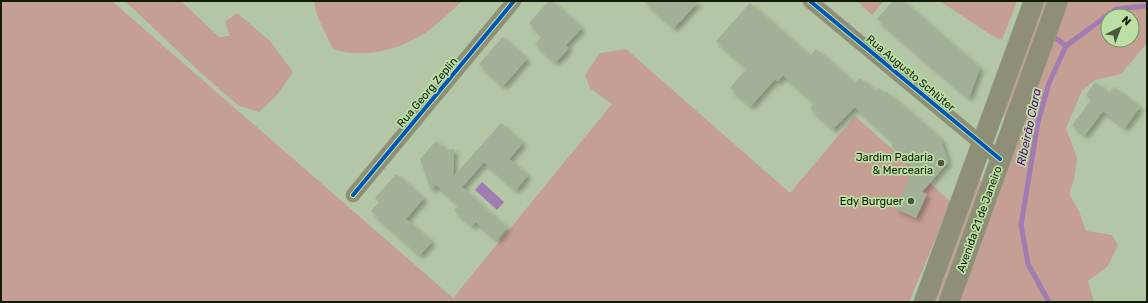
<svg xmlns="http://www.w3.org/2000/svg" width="1148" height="303" font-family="Rubik,sans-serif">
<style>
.green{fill:#c59e94;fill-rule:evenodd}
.water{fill:#a07cb2}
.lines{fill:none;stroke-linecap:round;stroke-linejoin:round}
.stream{stroke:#a07cb2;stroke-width:5}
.building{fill:#a1b096;filter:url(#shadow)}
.street-casing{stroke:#96a58b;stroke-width:15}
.secondary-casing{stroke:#96a58b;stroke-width:21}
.street{stroke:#908f75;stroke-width:14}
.secondary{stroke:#8e8f76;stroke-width:20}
.cycleway-casing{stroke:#bce0a4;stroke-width:6}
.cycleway{stroke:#0057b8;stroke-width:4}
.poi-dot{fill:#48573e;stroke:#bce0a4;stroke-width:1.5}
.labels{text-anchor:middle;stroke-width:3.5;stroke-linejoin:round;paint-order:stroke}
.street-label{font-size:11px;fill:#0f1b06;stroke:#bce0a4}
.poi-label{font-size:11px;fill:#0f1b06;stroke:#bce0a4;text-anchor:end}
.water-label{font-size:12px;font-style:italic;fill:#590079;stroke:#bce0a4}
</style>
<defs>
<filter id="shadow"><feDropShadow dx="3.5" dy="3.5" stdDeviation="2" flood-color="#0004"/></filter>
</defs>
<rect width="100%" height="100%" fill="#b3c6a5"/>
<path class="green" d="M1,1H112L453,298L612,104L590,88L585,75L600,53L626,49L790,193L855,116L951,202L909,302H1Z
M125,1H181L219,37L230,36L225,22L237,13L270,41L293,72L277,95L259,112L239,106L200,72Z
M314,1H462C452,10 442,20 432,28C403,49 367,60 333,49L317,15Z
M857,1H884L872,15Z
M940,1H1017L1002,40L991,35Z
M1043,1H1049L1007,118L1001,116Z
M1069,1H1147V43L1121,74L1095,80L1082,91L1066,128L1077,158L1074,179L1069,194L1079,211L1086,231L1112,235L1118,245L1108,266L1088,281L1094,302H958ZM1108,16H1132V40H1108Z
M976,179L984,182L941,302H933Z"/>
<path class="water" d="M482,182L504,202L497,210L475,190Z"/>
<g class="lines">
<path class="stream" d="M1057,39L1066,46
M1049,302L1028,264L1021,225L1038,122L1049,83L1066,46L1116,9L1147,6"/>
</g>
<path class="building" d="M549,1H552L582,28L566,45L569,48L556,62L535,44L542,36L529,23Z
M644,1H699L674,28Z
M893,1H903L980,68L969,98L877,19Z
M750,3L810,56L816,49L855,83L860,78L875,91L878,88L885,94L887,92L941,139L948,162L922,192L927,194L916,218L896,209L914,167L891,146L894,142L855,107L833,129L810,108L815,103L783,75L778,81L775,79L751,106L730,88L747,68L716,41Z
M503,37L527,59L503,86L479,64Z
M1095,82L1109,93L1114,87L1140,107L1125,128L1103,111L1085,135L1072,125L1091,100L1086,95Z
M501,123L523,143L509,159L528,175L516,190L484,162L462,187L507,228L497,240L476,222L472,226L454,210L459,205L436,185L431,190L420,159L436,141L446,150L454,149L453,177Z
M396,174L424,198L406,219L432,242L420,255L371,211L379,202L375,198Z"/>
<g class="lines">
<defs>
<path id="street" d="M810,1L1000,159
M353,195L514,1"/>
<path id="secondary" d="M924,302L1034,1
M949,302L1058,1"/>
</defs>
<use href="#street" class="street-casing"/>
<use href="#secondary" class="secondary-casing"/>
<use href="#street" class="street"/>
<use href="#secondary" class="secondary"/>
<defs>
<path id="cycleway" d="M810,1L1000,159
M353,195L514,1"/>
</defs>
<use href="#cycleway" class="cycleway-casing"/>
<use href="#cycleway" class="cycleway"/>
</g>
<g class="poi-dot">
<circle cx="941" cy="163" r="4"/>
<circle cx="911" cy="201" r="4"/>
</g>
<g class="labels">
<g class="street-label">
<text transform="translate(911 73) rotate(40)" y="4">Rua Augusto Schlüter</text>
<text transform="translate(427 92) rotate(-50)" y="4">Rua Georg Zeplin</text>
<text transform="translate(979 219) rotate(-70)" y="4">Avenida 21 de Janeiro</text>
</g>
<g class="poi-label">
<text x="933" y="161">Jardim Padaria<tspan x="933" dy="13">&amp; Mercearia</tspan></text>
<text x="903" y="205">Edy Burguer</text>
</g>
<g class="water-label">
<text transform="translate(1029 127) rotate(-78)" y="4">Ribeirão Clara</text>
</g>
</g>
<rect width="1148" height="303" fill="none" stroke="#0f1b06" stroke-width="4"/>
<g transform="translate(1120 28) rotate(42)"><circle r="19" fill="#bce0a4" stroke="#779165"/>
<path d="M0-3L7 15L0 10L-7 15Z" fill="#48573e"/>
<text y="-6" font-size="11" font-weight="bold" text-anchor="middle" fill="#0f1b06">N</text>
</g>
</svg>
